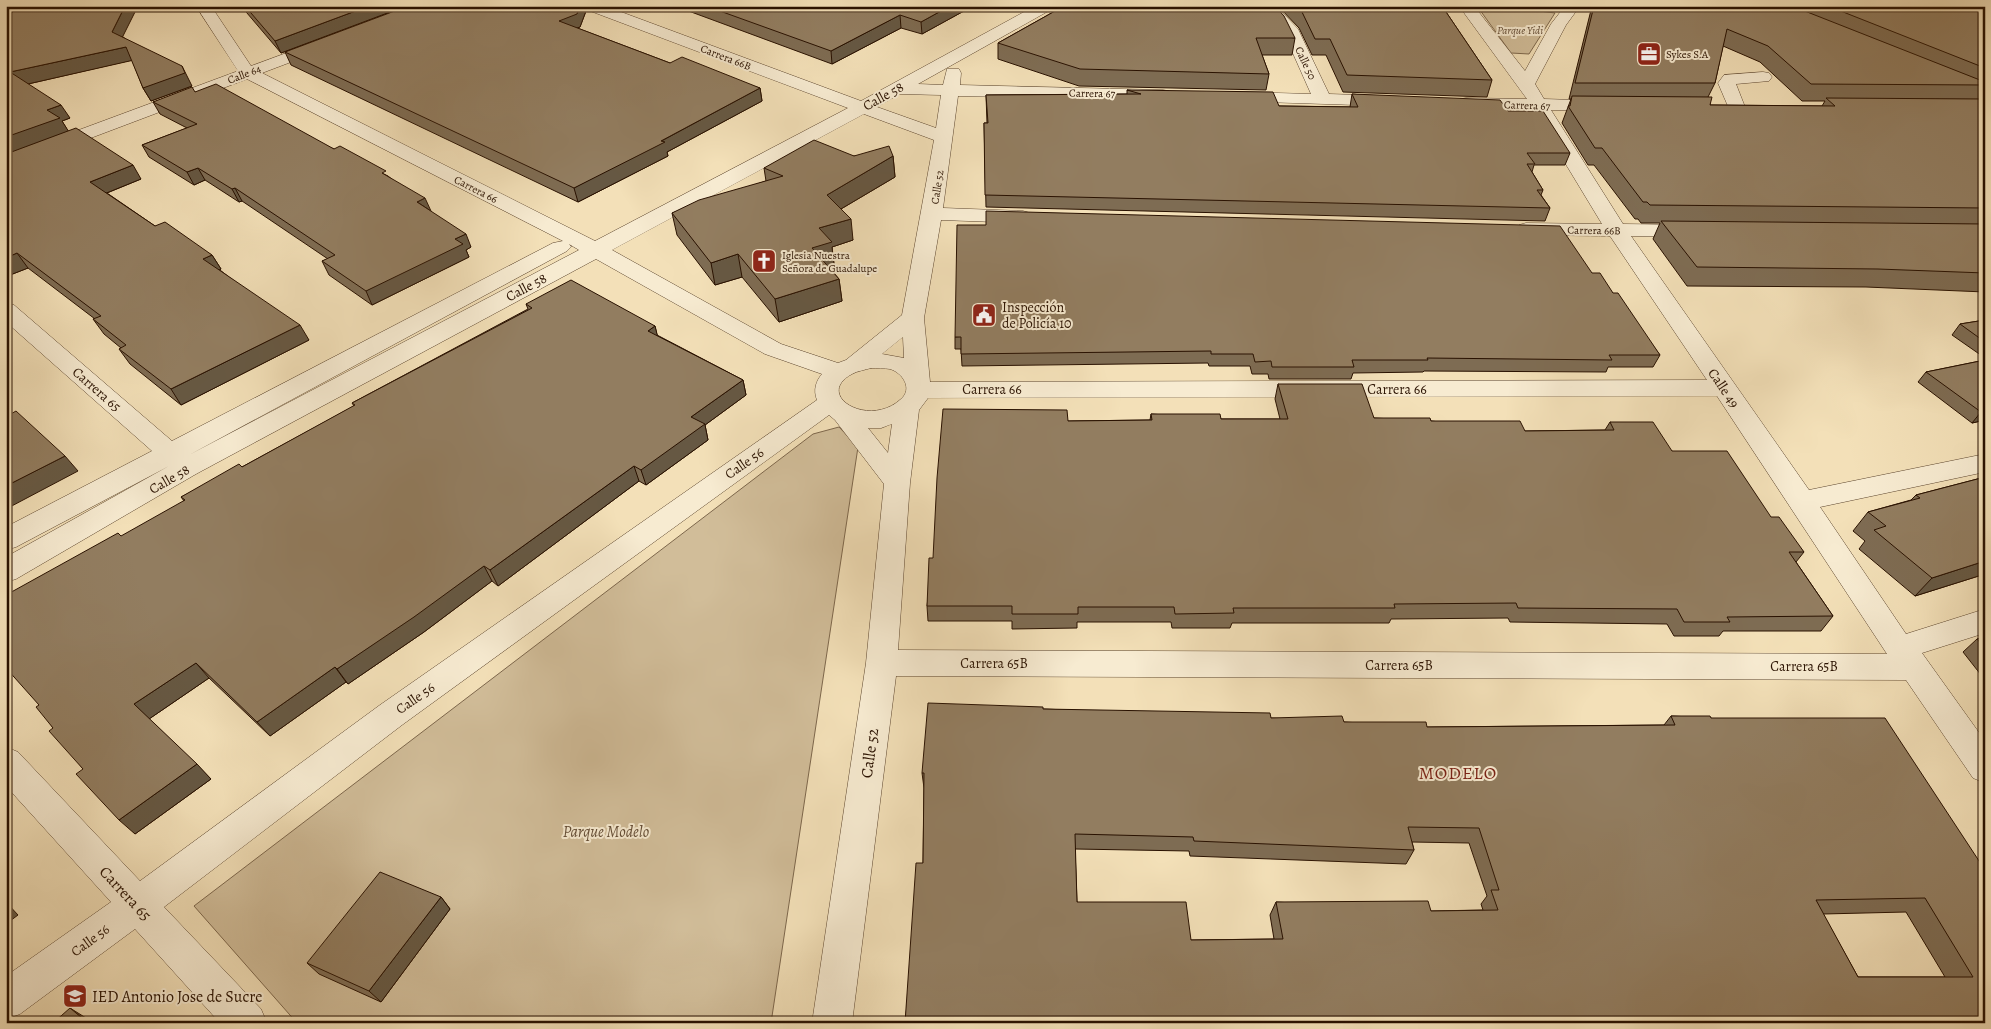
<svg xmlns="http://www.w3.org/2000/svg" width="1991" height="1029" font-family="Alegreya,serif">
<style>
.green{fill:#d1bd99;stroke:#7d674c}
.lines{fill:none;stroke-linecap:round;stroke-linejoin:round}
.minor-casing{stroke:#5c452e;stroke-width:1}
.path{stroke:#291100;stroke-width:2;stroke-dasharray:2.5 1;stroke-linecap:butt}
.minor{fill:#f7ebd1;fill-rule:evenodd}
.wall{fill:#7e6c53;stroke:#291100;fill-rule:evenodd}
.shaded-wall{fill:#665843;stroke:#291100}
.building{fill:#927d60;stroke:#291100;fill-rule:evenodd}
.labels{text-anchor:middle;stroke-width:4;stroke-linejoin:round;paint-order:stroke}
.far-park-label{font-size:11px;font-style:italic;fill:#644d36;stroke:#f7ebd1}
.far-poi-label{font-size:11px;fill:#291100;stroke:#f7ebd1;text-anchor:start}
.far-street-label{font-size:11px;fill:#291100;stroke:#f7ebd1}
.street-label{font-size:14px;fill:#291100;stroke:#f7ebd1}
.poi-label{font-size:14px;fill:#291100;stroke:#f7ebd1;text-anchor:start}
.near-street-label{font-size:16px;fill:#291100;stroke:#f7ebd1}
.near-park-label{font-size:16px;font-style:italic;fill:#644d36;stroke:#f7ebd1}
.near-poi-label{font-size:16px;fill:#291100;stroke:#f7ebd1;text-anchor:start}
.near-neighbourhood-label{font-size:18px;letter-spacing:1px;fill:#7a1f14;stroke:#f7ebd1}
</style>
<rect width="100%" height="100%" fill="#f3e0b8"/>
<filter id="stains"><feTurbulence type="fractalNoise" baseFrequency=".004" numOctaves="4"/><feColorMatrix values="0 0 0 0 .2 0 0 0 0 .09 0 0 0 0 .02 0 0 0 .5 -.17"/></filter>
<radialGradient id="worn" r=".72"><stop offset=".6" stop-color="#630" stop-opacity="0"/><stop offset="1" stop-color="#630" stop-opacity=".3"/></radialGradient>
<path class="green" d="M1477,6H1500L1555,13L1529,54L1511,53Z
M839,427L858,447L771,1023H297L194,906L813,434Z"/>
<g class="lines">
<defs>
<path id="minor" d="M196,6H211L251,66L316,42H328L330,45L328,48L262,73L595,241L848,108L585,9L583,6H605L861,101L1035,6H1054L1052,9L918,84L943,85L947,69H959L961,73L960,85L1163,90L1169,91L1172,95L1169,99L1163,100L958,96L943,208L1023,211L1030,213L1033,217L1030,221L1023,223L941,220L924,318L930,382L1707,380L1610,236L1526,235L1519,233L1516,229L1519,225L1526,223L1602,224L1533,110L1466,108L1460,107L1457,103L1460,99L1466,98L1527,99L1459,6H1474L1525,71L1551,24L1565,6H1580L1566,25L1535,84L1544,99L1606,101L1612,102L1615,106L1612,110L1606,111L1551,110L1623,224L1693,225L1700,227L1703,231L1700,235L1693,237L1631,236L1809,490L1985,454V472L1820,507L1906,634L1985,609V633L1922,653L1985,741V783L1973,778L1906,680L896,676L852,1023H812L866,663L884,484L835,420L829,415L402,725L164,907L261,1009L267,1023H220L135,929L20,1014L6,1019V976L111,902L6,786V747L18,752L140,881L380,705L817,400C813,390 816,381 822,374L765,354L596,259L196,474L16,579L6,582V557L169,466L16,547L6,550V527L152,451L6,322V303L14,305L172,441L553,243L563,241L247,79L6,170V157L238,71ZM900,94L941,95L936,128L877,107ZM864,114L934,140L902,315L846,360L838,363L781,344L612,250ZM569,244L579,250L189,455L567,251L571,247ZM903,337L904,358L882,354ZM871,368C877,368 884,368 890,369C903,373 913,389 901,399C869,429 813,395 852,374C857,371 865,370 871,368ZM1717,396L1887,654L898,650L910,483L919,410L928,398ZM892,424L888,453L868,428H881Z
M1260,6H1276L1298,29L1329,94L1388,96L1394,97L1397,101L1394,105L1388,106L1233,101L1230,97L1233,93L1239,92L1311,94L1283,31Z
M1763,72L1769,73L1772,77L1769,81L1736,84L1745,107L1742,111L1736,112L1730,111L1718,83L1724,75Z"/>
</defs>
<use href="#minor" class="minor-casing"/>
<path class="path" d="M1501,6L1534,10"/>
<use href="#minor" class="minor"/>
</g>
<path class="wall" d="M6,6L123,37L192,86L151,101L143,88L132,60L28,84L70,118L62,121L68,131L141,179L107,193L155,226L212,255L221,269L220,270L309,340L181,405L130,364L119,349L121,348L104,334L93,319H95L28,268L10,275L6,273Z
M241,6H406L281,53Z
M675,6H973L922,34L901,28L832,64Z
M1064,6L1295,38L1292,55H1262L1269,74L1266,90L1079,86L998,59V43Z
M1278,6H1442L1492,80L1487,97L1343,92L1326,55H1312L1299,28Z
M1592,6H1985V292L1866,287L1687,286L1653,239L1660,223H1641L1638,219H1635L1594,165H1588L1562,123L1571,99H1569ZM1723,46L1760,62L1802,101H1825L1822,106L1710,105L1708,97L1715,83Z
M586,11L580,27L577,28L670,63L760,88L762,101L667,152L668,156L578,202L291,65L285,52Z
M1127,90L1279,106L1350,107L1352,94L1508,111L1570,153L1565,165H1534L1532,172L1543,190L1541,195L1550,208L1545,221L986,207L984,123H987L986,95L1127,94Z
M195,92L334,149L388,176L430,211L471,247L466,250L469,257L372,305L329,275L322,261L328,259L242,201L239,202L205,180L194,185L149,157L142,145L187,128L160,114L153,102Z
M854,156H893L895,177L841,209L853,240L832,247L834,264L828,266L839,279L842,301L779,322L742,277L715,285L677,235L672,213L766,181L764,168Z
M1592,273L1613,293L1660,355L1653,367H1608L1606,372L1424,371L1423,372L1353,373L1351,379H1269L1268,374H1252L1250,366H1209L1208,363L962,366L961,349H955V337Z
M526,304L655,326L657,335L743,380L746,395L705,425L708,440L646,485L639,481L498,586L492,581L424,632L348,684L346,682L270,736L209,678L149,719L211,779L135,834L83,769L53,728L39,705L184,501L181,497L242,467L354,406L352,403L528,309Z
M1985,320V358L1952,335L1960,324Z
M1985,360V420L1972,423L1918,382L1926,372Z
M1278,384L1374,418L1431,421L1525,431L1605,430L1610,422L1672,451L1771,517L1804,552L1796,562L1833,616L1821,631H1723L1719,636H1674L1667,624L1510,622L1508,618L1391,619L1389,623H1232L1230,628H1172L1171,622H1077V628L1012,629V621H928L927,606L933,558L1068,421L1150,420L1151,414L1221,419H1280L1275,399Z
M1985,477V574L1915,596L1859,549L1865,541L1853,531L1868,512L1911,500L1916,495Z
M1985,637V680L1963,652L1977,639Z
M1043,709L1271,718L1344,722L1427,727L1664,725L1671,716L1711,718L1985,870V1023H905L923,863L924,788L922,773ZM1412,842L1469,843L1487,896L1481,904L1483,910L1431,911L1276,902L1270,915L1274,939L1191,940L1077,902L1075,849L1189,851L1190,856L1406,864L1414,850ZM1906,912L1945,977H1858L1823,914Z
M441,897L450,909L381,1002L319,974L307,963Z"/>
<path class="shaded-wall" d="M125,6H138L119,44L112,32Z
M369,6H406L281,53L275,41Z
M580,6H584L586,11L580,27L562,33L559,21Z
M950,6H973L922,34L921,22Z
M900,15L901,28L832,64L831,51Z
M126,47L134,60L19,86L10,72Z
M182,66L192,86L151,101L143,88Z
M760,88L762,101L667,152L668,156L578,202L574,188Z
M61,105L70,118L62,121L69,132L6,155V137L47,110Z
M893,156L895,177L829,216L827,195Z
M133,165L141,179L99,196L90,182Z
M198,168L205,180L194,185L187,172Z
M235,188L242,201L239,202L232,189Z
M425,198L431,211L417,202Z
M851,219L853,240L832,247L834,264L815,270L812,248L819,228Z
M466,234L471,247L466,250L469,257L372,305L366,291L455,239Z
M17,253L28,268L10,275L6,271V258Z
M738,254L742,277L715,285L711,263Z
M212,255L221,269L212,273L203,259Z
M839,279L842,301L779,322L775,299Z
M300,325L309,340L181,405L171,389Z
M655,326L659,342L648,331Z
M743,380L746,395L705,425L708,440L646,485L641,470L691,417Z
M1981,412H1985V420L1972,423Z
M65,456L78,471L6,509V486Z
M634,466L639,481L498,586L490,570Z
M1985,561V574L1915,596L1932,578Z
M484,566L492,581L424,632L348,684L337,669Z
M196,663L209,678L149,719L134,704Z
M335,667L346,682L270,736L257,722Z
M197,764L211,779L135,834L119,820Z
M441,897L450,909L381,1002L369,991Z
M6,902L18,915L6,924Z
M70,1008L94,1023H88Z"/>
<path class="building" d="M6,6H125L112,32L182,66L185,73L143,88L126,47L10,72L61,105L47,110L60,118L6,137Z
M245,6H369L275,41Z
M408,6H580L577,14L559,21L670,63L682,57L760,88L661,141L665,142L574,188L285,52Z
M706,6H950L921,22L900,15L831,51Z
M1064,6H1275L1284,16L1295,38H1256L1269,74L1080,69L998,43Z
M1297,6H1442L1492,80L1347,75L1330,39H1315L1302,12Z
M1594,6H1792L1985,82V85L1811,84L1768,46L1727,29L1715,83H1575Z
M1828,6H1985V68Z
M216,84L334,149L340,146L386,171L382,173L425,198L417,202L466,234L455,239L463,244L366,291L322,261L335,255L235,188L232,189L198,168L187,172L142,145L197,124L153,102L192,87L195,92Z
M1127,90L1273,92L1279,106L1358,107L1352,94L1500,100L1508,111H1543L1570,153H1527L1535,164H1527L1543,190H1537L1550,208L985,195L984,123H988L986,95L1141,94Z
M1572,96L1712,97L1710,105L1835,106L1826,98L1985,99V208L1650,205L1647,202H1643L1602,148H1595L1568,106H1570Z
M76,128L133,165L90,182L155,226L165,222L212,255L203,259L300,325L171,389L119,349L126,345L93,319L101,316L17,253L6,258V154Z
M814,140L854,156L889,146L893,156L827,195L851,219L819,228L832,242L812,248L839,279L775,299L738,254L711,263L672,213L699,200L783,176L764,168Z
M986,211L1560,226L1592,273H1600L1613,293H1618L1660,355H1609L1612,360L1427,358L1428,360H1352L1354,367H1272L1271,361L1255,362L1253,354H1211V351L961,354V337H955L957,225H986Z
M1661,221L1985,224V273L1878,269L1697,267Z
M571,280L655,326L648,331L743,380L691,417L705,424L641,470L634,466L490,570L484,566L414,617L337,669L335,667L257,722L196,663L134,704L197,764L119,820L76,774L83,769L49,731L53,728L36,707L39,705L6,668V630H7L6,629V595L118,533L121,536L185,500L181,497L239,464L242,467L355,405L352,403L532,308L526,304Z
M1985,320V342L1960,324Z
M1985,360V412H1981L1926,372Z
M1278,384H1362L1374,418H1430L1431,421H1520L1525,431L1614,430L1610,422H1653L1672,451H1727L1771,517H1779L1804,552H1789L1833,616L1727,617L1730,622H1684L1677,609L1518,608L1516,603L1394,604L1395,608H1233L1234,613L1175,614L1174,607H1078V614H1012V606H927L929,558H933L937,478L943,409L1067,410L1068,421L1152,420L1151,414H1220L1221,419H1288Z
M16,411L65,456L6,486V412L9,415Z
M1985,477V561L1932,578L1874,530L1886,526L1868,512L1920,498L1916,495Z
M1985,637V648L1977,639Z
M928,703L1043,707V709L1270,713L1271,718L1342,716L1344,722H1426L1427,727L1675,725L1671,716H1710L1711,718H1885L1985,870V1023H905L916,863H923L924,773H922ZM1408,827L1479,828L1499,890H1491L1498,910L1431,911L1428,901L1276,902L1283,939L1191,940L1186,902H1077L1075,834L1193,837L1194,841L1414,850ZM1925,898L1973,977H1858L1816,900Z
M380,872L441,897L369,991L307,963Z
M70,1008L88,1023H53Z"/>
<defs>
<symbol id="office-square" viewBox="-11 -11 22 22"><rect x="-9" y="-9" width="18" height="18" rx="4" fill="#8f2418" stroke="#f7ebd1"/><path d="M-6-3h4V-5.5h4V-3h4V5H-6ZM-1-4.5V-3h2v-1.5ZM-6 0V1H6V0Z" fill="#fff"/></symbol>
<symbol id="church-square" viewBox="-11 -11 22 22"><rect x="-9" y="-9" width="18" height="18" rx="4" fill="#8f2418" stroke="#f7ebd1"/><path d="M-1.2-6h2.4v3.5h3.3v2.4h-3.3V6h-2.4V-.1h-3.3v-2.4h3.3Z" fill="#fff"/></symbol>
<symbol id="civic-square" viewBox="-11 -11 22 22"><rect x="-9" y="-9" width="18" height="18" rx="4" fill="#8f2418" stroke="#f7ebd1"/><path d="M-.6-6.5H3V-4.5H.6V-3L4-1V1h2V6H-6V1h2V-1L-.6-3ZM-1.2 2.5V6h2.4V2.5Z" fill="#fff"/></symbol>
<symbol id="school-square" viewBox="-11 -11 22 22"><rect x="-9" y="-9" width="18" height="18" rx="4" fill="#8f2418" stroke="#f7ebd1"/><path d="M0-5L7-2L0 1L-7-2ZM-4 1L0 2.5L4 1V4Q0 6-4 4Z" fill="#fff"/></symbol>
</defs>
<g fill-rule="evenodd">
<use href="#office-square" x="1635" y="40" width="28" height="28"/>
<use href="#church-square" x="750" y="247" width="28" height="28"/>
<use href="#civic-square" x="970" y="301" width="28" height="28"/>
<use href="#school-square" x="61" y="982" width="28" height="28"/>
</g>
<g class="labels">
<g class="far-park-label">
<text x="1520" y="34">Parque Yidi</text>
</g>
<g class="far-poi-label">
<text x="1666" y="58">Sykes S.A</text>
<text x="782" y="259">Iglesia Nuestra<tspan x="782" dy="13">Señora de Guadalupe</tspan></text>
</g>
<g class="far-street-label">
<text transform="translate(726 57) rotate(21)" y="4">Carrera 66B</text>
<text transform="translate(1306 63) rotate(65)" y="4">Calle 50</text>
<text transform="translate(244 74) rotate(-21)" y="4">Calle 64</text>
<text transform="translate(1092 93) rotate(1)" y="4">Carrera 67</text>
<text transform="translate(1527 105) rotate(2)" y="4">Carrera 67</text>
<text transform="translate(937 187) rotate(-81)" y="4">Calle 52</text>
<text transform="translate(476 189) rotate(27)" y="4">Carrera 66</text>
<text transform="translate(1594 230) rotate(1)" y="4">Carrera 66B</text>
</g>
<g class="street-label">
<text transform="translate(883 96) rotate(-29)" y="5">Calle 58</text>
<text transform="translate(526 287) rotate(-28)" y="5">Calle 58</text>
<text transform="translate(1724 388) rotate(56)" y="5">Calle 49</text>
<text transform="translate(97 389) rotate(41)" y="5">Carrera 65</text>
<text x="992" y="394">Carrera 66</text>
<text x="1397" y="394">Carrera 66</text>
<text transform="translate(744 463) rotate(-35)" y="5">Calle 56</text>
<text transform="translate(169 479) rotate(-30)" y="5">Calle 58</text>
<text x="994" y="668">Carrera 65B</text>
<text x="1399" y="670">Carrera 65B</text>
<text x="1804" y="671">Carrera 65B</text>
<text transform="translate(415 698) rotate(-35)" y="5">Calle 56</text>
<text transform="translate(90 940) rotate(-36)" y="5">Calle 56</text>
</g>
<g class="poi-label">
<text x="1002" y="312">Inspección<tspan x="1002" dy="16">de Policía 10</tspan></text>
</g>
<g class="near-street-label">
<text transform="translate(869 753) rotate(-82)" y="6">Calle 52</text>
<text transform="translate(126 893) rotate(47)" y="6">Carrera 65</text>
</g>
<g class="near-park-label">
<text x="606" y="837">Parque Modelo</text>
</g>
<g class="near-poi-label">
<text x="92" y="1002">IED Antonio Jose de Sucre</text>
</g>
<g class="near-neighbourhood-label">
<text x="1458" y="779">MODELO</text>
</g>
</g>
<rect width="1991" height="1029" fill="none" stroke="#f3e0b8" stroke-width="25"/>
<rect x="8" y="8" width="1976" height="1014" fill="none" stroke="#291100" stroke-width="2.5"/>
<rect x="12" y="12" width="1966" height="1004" fill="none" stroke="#291100"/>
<rect width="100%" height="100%" filter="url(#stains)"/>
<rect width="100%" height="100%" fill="url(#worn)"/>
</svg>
